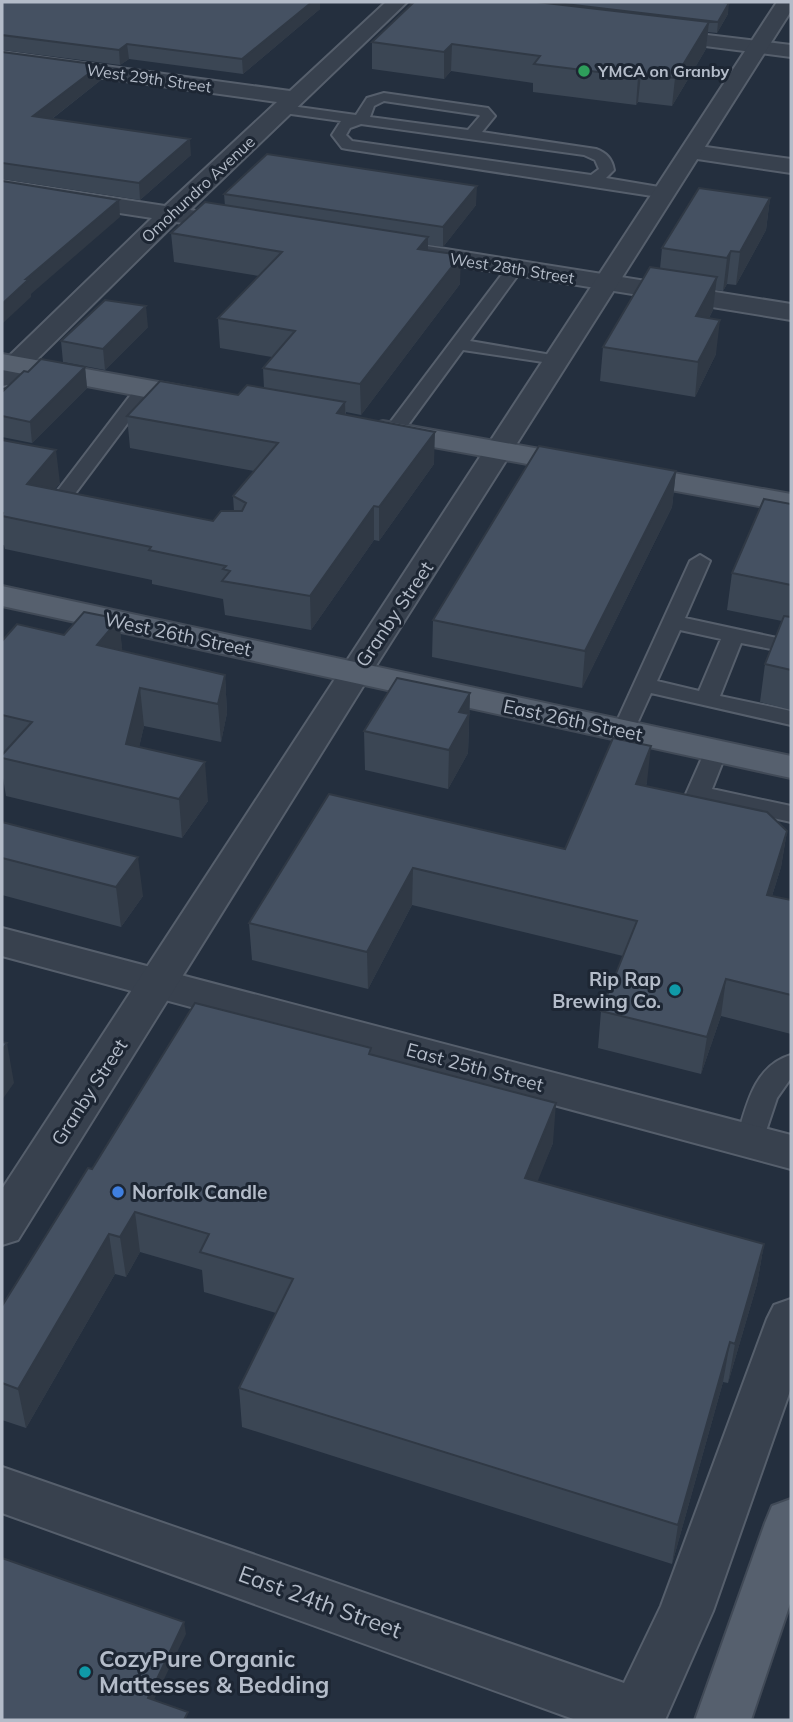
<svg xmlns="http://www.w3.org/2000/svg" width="793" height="1722" font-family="Mulish,sans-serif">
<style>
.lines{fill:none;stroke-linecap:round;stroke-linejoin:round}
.service-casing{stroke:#565f6c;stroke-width:4}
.minor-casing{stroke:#565f6c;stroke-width:4}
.tertiary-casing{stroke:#565f6c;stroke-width:4}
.primary-casing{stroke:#414a57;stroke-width:4}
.service{fill:#38414e;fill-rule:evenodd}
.minor{fill:#38414e;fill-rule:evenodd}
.tertiary{fill:#38414e;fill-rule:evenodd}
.primary{fill:#56606e;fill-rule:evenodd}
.wall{fill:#3b4654}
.shaded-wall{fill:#303945}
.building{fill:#455162;stroke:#303945;stroke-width:2}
.leisure-dot{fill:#2e9e5b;stroke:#1d2633;stroke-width:2.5}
.culture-dot{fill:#0f9aa8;stroke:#1d2633;stroke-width:2.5}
.shop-dot{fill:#3f7fe0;stroke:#1d2633;stroke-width:2.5}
.labels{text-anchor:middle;stroke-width:6;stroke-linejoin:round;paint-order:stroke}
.far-poi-label{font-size:16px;font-weight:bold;fill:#b4bcc9;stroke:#1d2633;text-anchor:start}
.far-street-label{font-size:16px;fill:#b4bcc9;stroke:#1d2633}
.street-label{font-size:19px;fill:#b4bcc9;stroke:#1d2633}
.poi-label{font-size:19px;font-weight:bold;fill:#b4bcc9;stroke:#1d2633;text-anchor:end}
.near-street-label{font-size:23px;fill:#b4bcc9;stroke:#1d2633}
.near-poi-label{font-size:23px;font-weight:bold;fill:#b4bcc9;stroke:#1d2633;text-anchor:start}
</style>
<rect width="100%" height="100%" fill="#242f3e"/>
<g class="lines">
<defs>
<path id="service" d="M384,93L488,108L495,116L482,132L596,149C607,153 612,159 614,170L606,178L665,188L673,193L665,198L347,149L342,148L332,135L341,121L284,113L277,109L284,105L356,115L367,98ZM384,101L479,115L480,116L468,130L370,117L374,106ZM361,124L584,155L595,160L599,169L591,175L352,141L346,135L350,128Z
M515,263L523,268L470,341L563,357L566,361L563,365L463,350L400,436H386L384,432L386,428L509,265Z
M145,383L154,388L71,499L84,502L87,506L84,510L77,512L52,506L49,502L52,498L139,384Z
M700,555L710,561L685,618L791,641V653L741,643L720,696L791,711V725L651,693L631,737H615L612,732L690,561ZM680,630L721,639L699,691L657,681Z
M716,744L724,746L727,751L712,789L791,806V822L690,799L686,794L705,751L708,746Z
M791,1055V1078L777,1098L760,1149L750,1152L740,1149L736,1141C746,1108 753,1066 791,1055Z"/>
<path id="minor" d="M386,2H407L190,210L251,220L254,225L251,230L242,232L176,222L12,384L2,386V363L152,218L2,195V181L165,206L277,102L2,64V52L290,91Z
M657,29L791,45V57L650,39L647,35L650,31Z
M692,145L791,159V173L684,157L680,152L684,147Z
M408,243L791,304V320L399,256L395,251L399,246Z
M2,928L791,1135V1169L2,956Z
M791,1299V1388L713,1611L665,1720H576L2,1513V1467L624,1683L661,1606L767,1319L774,1305Z"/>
<path id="tertiary" d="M777,2H791V11L372,672L18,1240L2,1245V1189Z"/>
<path id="primary" d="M2,354L203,390L213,393L217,399L213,405L203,408L2,370Z
M383,421L791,494V512L373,436L368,430L373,424Z
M2,586L791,756V778L2,606Z
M791,1499V1601L751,1720H695L765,1523L772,1506Z"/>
</defs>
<use href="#service" class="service-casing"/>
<use href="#minor" class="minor-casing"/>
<use href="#tertiary" class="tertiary-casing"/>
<use href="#primary" class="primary-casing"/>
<use href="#service" class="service"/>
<use href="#minor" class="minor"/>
<use href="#tertiary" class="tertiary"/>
<use href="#primary" class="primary"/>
</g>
<path class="wall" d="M2,2L320,9L243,74L129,59L120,65L2,50Z
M414,2H723L728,14L717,33L708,32L706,49L672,106L638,102L636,105L533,92V83L451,71L444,79L372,69V42Z
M2,52L100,65L101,80L52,119L191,155L140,200L2,179Z
M224,194L476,205L443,247L428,245V250L460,284L361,415L346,412V415L434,464L379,541L374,540L311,630L225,615L223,599L152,584V580L5,549L4,545H2V440L60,483L55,489L213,521L234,511L233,496L254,471L130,448L127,416L238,395L264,388L263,368L272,357L220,348L218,318L259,276L174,262L171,233L225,206Z
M770,198L766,230L736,285L727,284L723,291L715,290L713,310L709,318L716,354L695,397L600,381L603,347L660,269L662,248Z
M148,327L105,370L63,362L61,341Z
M85,367L87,388L32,443L2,437V392L28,372Z
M676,471L672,507L582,688L432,657L433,620Z
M791,504V710L760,702L765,664L782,621L727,610L732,573Z
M119,619L122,651L225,675L227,713L221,742L144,726L139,747L208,801L182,838L6,796L2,772V755L4,753L2,752V641L64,635Z
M470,693L468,753L448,789L365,770L364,731Z
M647,782L646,786L787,831L781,867L772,896L791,900V1034L721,1016L701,1074L598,1048L601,1011L623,956L412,905L368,989L252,960L249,923L329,794L565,849Z
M2,822L143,896L121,927L2,895Z
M371,1048V1054L553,1143L537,1181L764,1244L757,1284L728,1383L723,1382L672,1564L242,1427L239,1388L276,1313L204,1292L202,1270L140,1252L126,1277L115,1274L26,1428L2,1420V1306L92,1169Z"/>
<path class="shaded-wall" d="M312,2H320V9L243,74L242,59Z
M729,3L728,14L717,33L718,22Z
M709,22L706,49L672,106L675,78Z
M127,44L129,59L120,65L119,50Z
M452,44L451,71L444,79V52Z
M100,65L101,80L35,132L33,116Z
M641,74L638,102L636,105L638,77Z
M190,139L191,155L140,200L139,183Z
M477,186L476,205L443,247V227Z
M770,198L766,230L736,285L740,252Z
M119,200L120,217L31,294V297L2,324V304L26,279Z
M428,237V265L418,249Z
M731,251L727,284L723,291L727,258Z
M461,255L460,284L361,415L360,384Z
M717,277L713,310L692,350L696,316Z
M146,306L148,327L105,370L103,349Z
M720,320L716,354L695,397L698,362Z
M85,367L87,388L32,443L30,422Z
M345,402L346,435L337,413Z
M435,432L434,464L379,541V507Z
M56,450L60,483L31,517L27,484Z
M676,471L672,507L582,688L585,651Z
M374,506V540L311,630L310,596Z
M119,619L123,657L97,645Z
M225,675L227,713L221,742L218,704Z
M140,688L144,726L131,783L126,744Z
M470,693L468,753L448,789L449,750L459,712Z
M651,746L647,782L632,819L636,784Z
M205,762L208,801L182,838L179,799Z
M787,831L781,867L761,931L767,895Z
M138,857L143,896L121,927L116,887Z
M413,868L412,905L368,989L367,952Z
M726,979L721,1016L701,1074L707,1037Z
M7,1043L14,1083L2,1100V1050Z
M556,1103L553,1143L523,1218L525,1178Z
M135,1212L140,1252L126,1277L120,1237Z
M109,1234L115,1274L26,1428L18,1389Z
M764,1244L757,1284L728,1383L735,1344Z
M730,1342L723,1382L672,1564L678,1525Z
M184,1622L186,1634L149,1710L148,1698Z"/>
<path class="building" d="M2,2H312L242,59L127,44L119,50L2,35Z
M414,2H537L709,22L675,78L641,74L638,77L534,64L540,56L452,44L444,52L372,42Z
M548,2H723L729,3L718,22Z
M2,52L100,65L33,116L190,139L139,183L2,163Z
M267,154L477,186L443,227L224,194Z
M2,181L119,200L26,279H29L2,304Z
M699,188L770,198L740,252L731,251L727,258L662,248Z
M205,202L428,237L418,249L461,255L360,384L263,368L295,331L218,318L282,252L171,233Z
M650,267L717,277L696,316L720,320L698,362L603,347Z
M105,300L146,306L103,349L61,341Z
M41,359L85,367L30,422L2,416V392L24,371L28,372Z
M160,381L238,395L247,385L345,402L337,413L435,432L379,507L374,506L310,596L222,581L230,571L223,569L226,566L149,550L151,547L2,516L3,513L2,512V440L56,450L27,484L213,521L221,511H242L246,503L233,496L278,443L127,416Z
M539,446L676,471L585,651L433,620Z
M764,499L791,504V585L732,573Z
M84,612L119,619L97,645L225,675L218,704L140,688L126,744L205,762L179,799L2,758V755L32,722L2,715V641L17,624L64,635Z
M784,616L791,617V670L765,664Z
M397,678L470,693L459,712L469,714L449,750L364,731Z
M613,738L651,746L636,784L767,812L787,831L767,895L791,900V995L726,979L707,1037L601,1011L637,921L413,868L367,952L249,923L329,794L565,849Z
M2,822L138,857L116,887L2,858Z
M195,1003L371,1048L369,1054L556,1103L525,1178L764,1244L735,1344L730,1342L678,1525L239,1388L293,1279L200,1252L209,1234L135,1212L120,1237L109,1234L18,1389L2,1383V1306L88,1168L92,1169Z
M2,1042L7,1043L2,1050Z
M2,1558L184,1622L148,1698L188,1712L184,1720H2Z"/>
<circle class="leisure-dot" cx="584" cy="71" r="7"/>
<g class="culture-dot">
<circle cx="675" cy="990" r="7"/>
<circle cx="85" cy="1672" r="7"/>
</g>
<circle class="shop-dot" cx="118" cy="1192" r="7"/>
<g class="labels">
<g class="far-poi-label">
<text x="598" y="77">YMCA on Granby</text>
</g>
<g class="far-street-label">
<text transform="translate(149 78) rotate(8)" y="6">West 29th Street</text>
<text transform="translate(198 189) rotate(-43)" y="6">Omohundro Avenue</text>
<text transform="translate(512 268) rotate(9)" y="6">West 28th Street</text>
</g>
<g class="street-label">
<text transform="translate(394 614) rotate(-56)" y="7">Granby Street</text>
<text transform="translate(178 634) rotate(12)" y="7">West 26th Street</text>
<text transform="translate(573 720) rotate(12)" y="7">East 26th Street</text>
<text transform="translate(475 1067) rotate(15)" y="7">East 25th Street</text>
<text transform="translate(89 1092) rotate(-57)" y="7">Granby Street</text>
</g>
<g class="poi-label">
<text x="661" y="986">Rip Rap<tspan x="661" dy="22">Brewing Co.</tspan></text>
<text x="132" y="1199" text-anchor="start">Norfolk Candle</text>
</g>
<g class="near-street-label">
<text transform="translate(320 1602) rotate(20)" y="8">East 24th Street</text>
</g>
<g class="near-poi-label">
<text x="99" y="1667">CozyPure Organic<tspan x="99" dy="26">Mattesses &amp; Bedding</tspan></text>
</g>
</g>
<rect width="793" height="1722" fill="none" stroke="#b4bcc9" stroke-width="7"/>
</svg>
